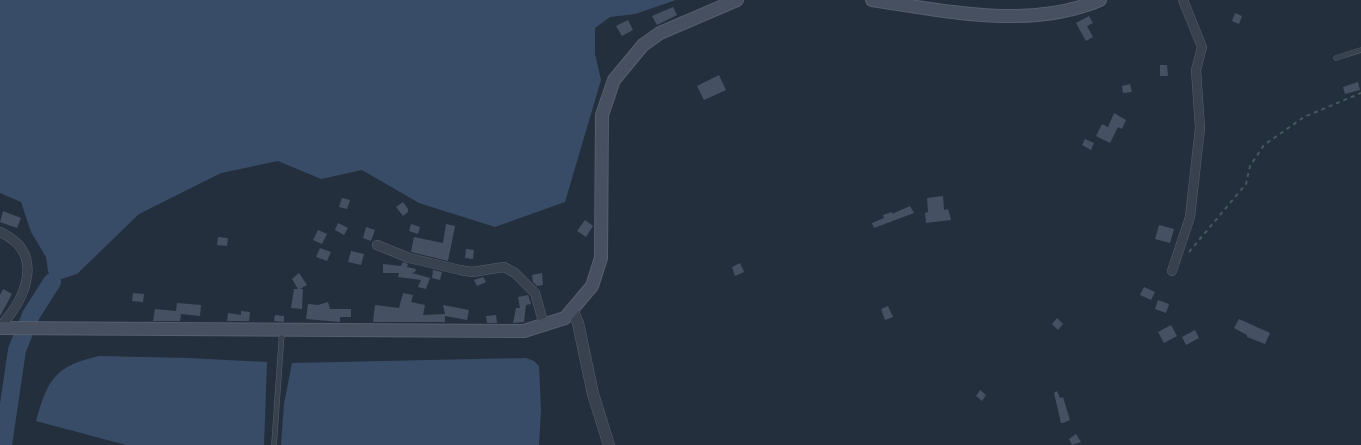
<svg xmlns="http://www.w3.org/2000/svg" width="1361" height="445" font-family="'Asap Condensed',sans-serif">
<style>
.water{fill:#394c67}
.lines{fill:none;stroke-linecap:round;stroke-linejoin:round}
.river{stroke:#394c67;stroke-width:18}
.building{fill:#455162}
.service-casing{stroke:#565f6c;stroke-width:5.5}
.minor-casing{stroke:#565f6c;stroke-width:10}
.tertiary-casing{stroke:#565f6c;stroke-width:12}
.secondary-casing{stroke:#565f6c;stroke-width:14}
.path{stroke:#44595c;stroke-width:2;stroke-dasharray:4 4;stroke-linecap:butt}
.service{stroke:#38414e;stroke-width:4.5}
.minor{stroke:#38414e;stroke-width:9}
.tertiary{stroke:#38414e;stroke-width:11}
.secondary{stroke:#465061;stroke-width:12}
</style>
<rect width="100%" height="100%" fill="#242f3e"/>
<path class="water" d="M0,0H676L635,14L610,17L595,28V54L601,80L565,202L495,227L419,203L362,170L321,179L278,161L221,173L139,214L77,274L52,282L48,271L46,257L31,232L21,202L0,193Z
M99,356L188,358L267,362L264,445H126L36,421C48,379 55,366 99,356Z
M526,358L534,361L539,366L541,410L539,445H281L284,404L292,363Z"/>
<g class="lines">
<path class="river" d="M3,445L17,350L31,315L52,282"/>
</g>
<path class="building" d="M673,7L677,15L657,25L652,16Z
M1235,13L1242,16L1239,24L1232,21Z
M1089,16L1093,23L1087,26L1093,37L1086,41L1076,23Z
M628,20L633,30L622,36L616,26Z
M1160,65H1167L1168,76H1160Z
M719,75L726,90L704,100L697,86Z
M1358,82L1360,90L1345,94L1343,87Z
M1130,84L1132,92L1123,93L1122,86Z
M1114,113L1126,120L1122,129L1118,127L1110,143L1096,136L1102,124L1108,127Z
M1085,139L1094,143L1091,150L1082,145Z
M943,196L944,210L948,209L951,220L926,223L925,213L928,212L927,198Z
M342,198L350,200L347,209L339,207Z
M403,202L408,209V212L403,216L396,207Z
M910,206L914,213L874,228L872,223L884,218L883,215L892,212V214Z
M3,211L21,218L17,228L0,222Z
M585,220L593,226L586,237L577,231Z
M338,223L348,228L344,235L335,230Z
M411,224L420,227L418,234L409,231Z
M446,224L455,226L448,261L411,252L414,237L443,243Z
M1159,225L1174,229L1170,243L1155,239Z
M366,227L375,230L371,241L363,238Z
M318,230L327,234L322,244L313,240Z
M218,237L228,238L227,246L217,245Z
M320,248L331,252L327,261L316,257Z
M466,249L474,250L473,259L465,258Z
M351,251L364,254L361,265L348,262Z
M403,262L408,264L407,267L416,269L415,272L412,273L430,278L426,289L418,287L421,280L398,277L399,273H383V264L401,266Z
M740,263L744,272L735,276L732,267Z
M433,270L442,272L440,280L432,278Z
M299,273L307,285L300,289H303L302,309L291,308L294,289H298L292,279Z
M542,273L543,285L537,286L533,282L532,275Z
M483,277L486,282L477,286L474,280Z
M1144,287L1155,292L1151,300L1140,295Z
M3,289L12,294L0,316V295Z
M133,293L144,294L143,302L132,301Z
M403,293L413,295L411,302L425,305L423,315L445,314L443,305L469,310L467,320L445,316V322H373L375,305L399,308Z
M528,295L531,304L526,305L524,322L513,323L516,308H520L518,297Z
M1158,300L1169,304L1166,313L1155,309Z
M328,302L330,309H351V317H340V322L306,319L308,304L318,305Z
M177,303L201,305L200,316L181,314L180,321H153L155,309L176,311Z
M888,306L893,317L885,320L881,309Z
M241,311L250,312L249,321H227L228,313L241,315Z
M275,315L284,316V322L274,321Z
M496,315L497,323H487L486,316Z
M1057,318L1063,324L1058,330L1052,324Z
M1239,319L1270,333L1265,344L1247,337V335L1234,328Z
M1171,325L1177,336L1164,343L1158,332Z
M1195,330L1199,338L1186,345L1182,337Z
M980,390L986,395L982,401L976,396Z
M1057,391L1060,398L1063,397L1070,420L1063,423H1061L1054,393Z
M1076,434L1081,442L1072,445L1069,439Z"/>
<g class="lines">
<defs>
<path id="service" d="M1336,58L1361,50
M274,445L282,331"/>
<path id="minor" d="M0,232C46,253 26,298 0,327
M377,245L409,258L460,270L472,272L504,267L515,273L535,293L544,325
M1172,271L1190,217L1200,128L1196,70L1202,47L1183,0"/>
<path id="tertiary" d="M572,309L578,323L593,394L609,445"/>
<path id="secondary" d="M872,0C946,11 1029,30 1100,0
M0,328L524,331L565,318L592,286L601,258L602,115L614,80L643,45L660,33L737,0"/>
</defs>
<use href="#service" class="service-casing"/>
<use href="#minor" class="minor-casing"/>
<use href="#tertiary" class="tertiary-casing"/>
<use href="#secondary" class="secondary-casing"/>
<path class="path" d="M1189,252L1246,184L1250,166L1264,145L1304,117L1361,93"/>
<use href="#service" class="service"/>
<use href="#minor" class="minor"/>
<use href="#tertiary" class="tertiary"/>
<use href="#secondary" class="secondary"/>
</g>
</svg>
